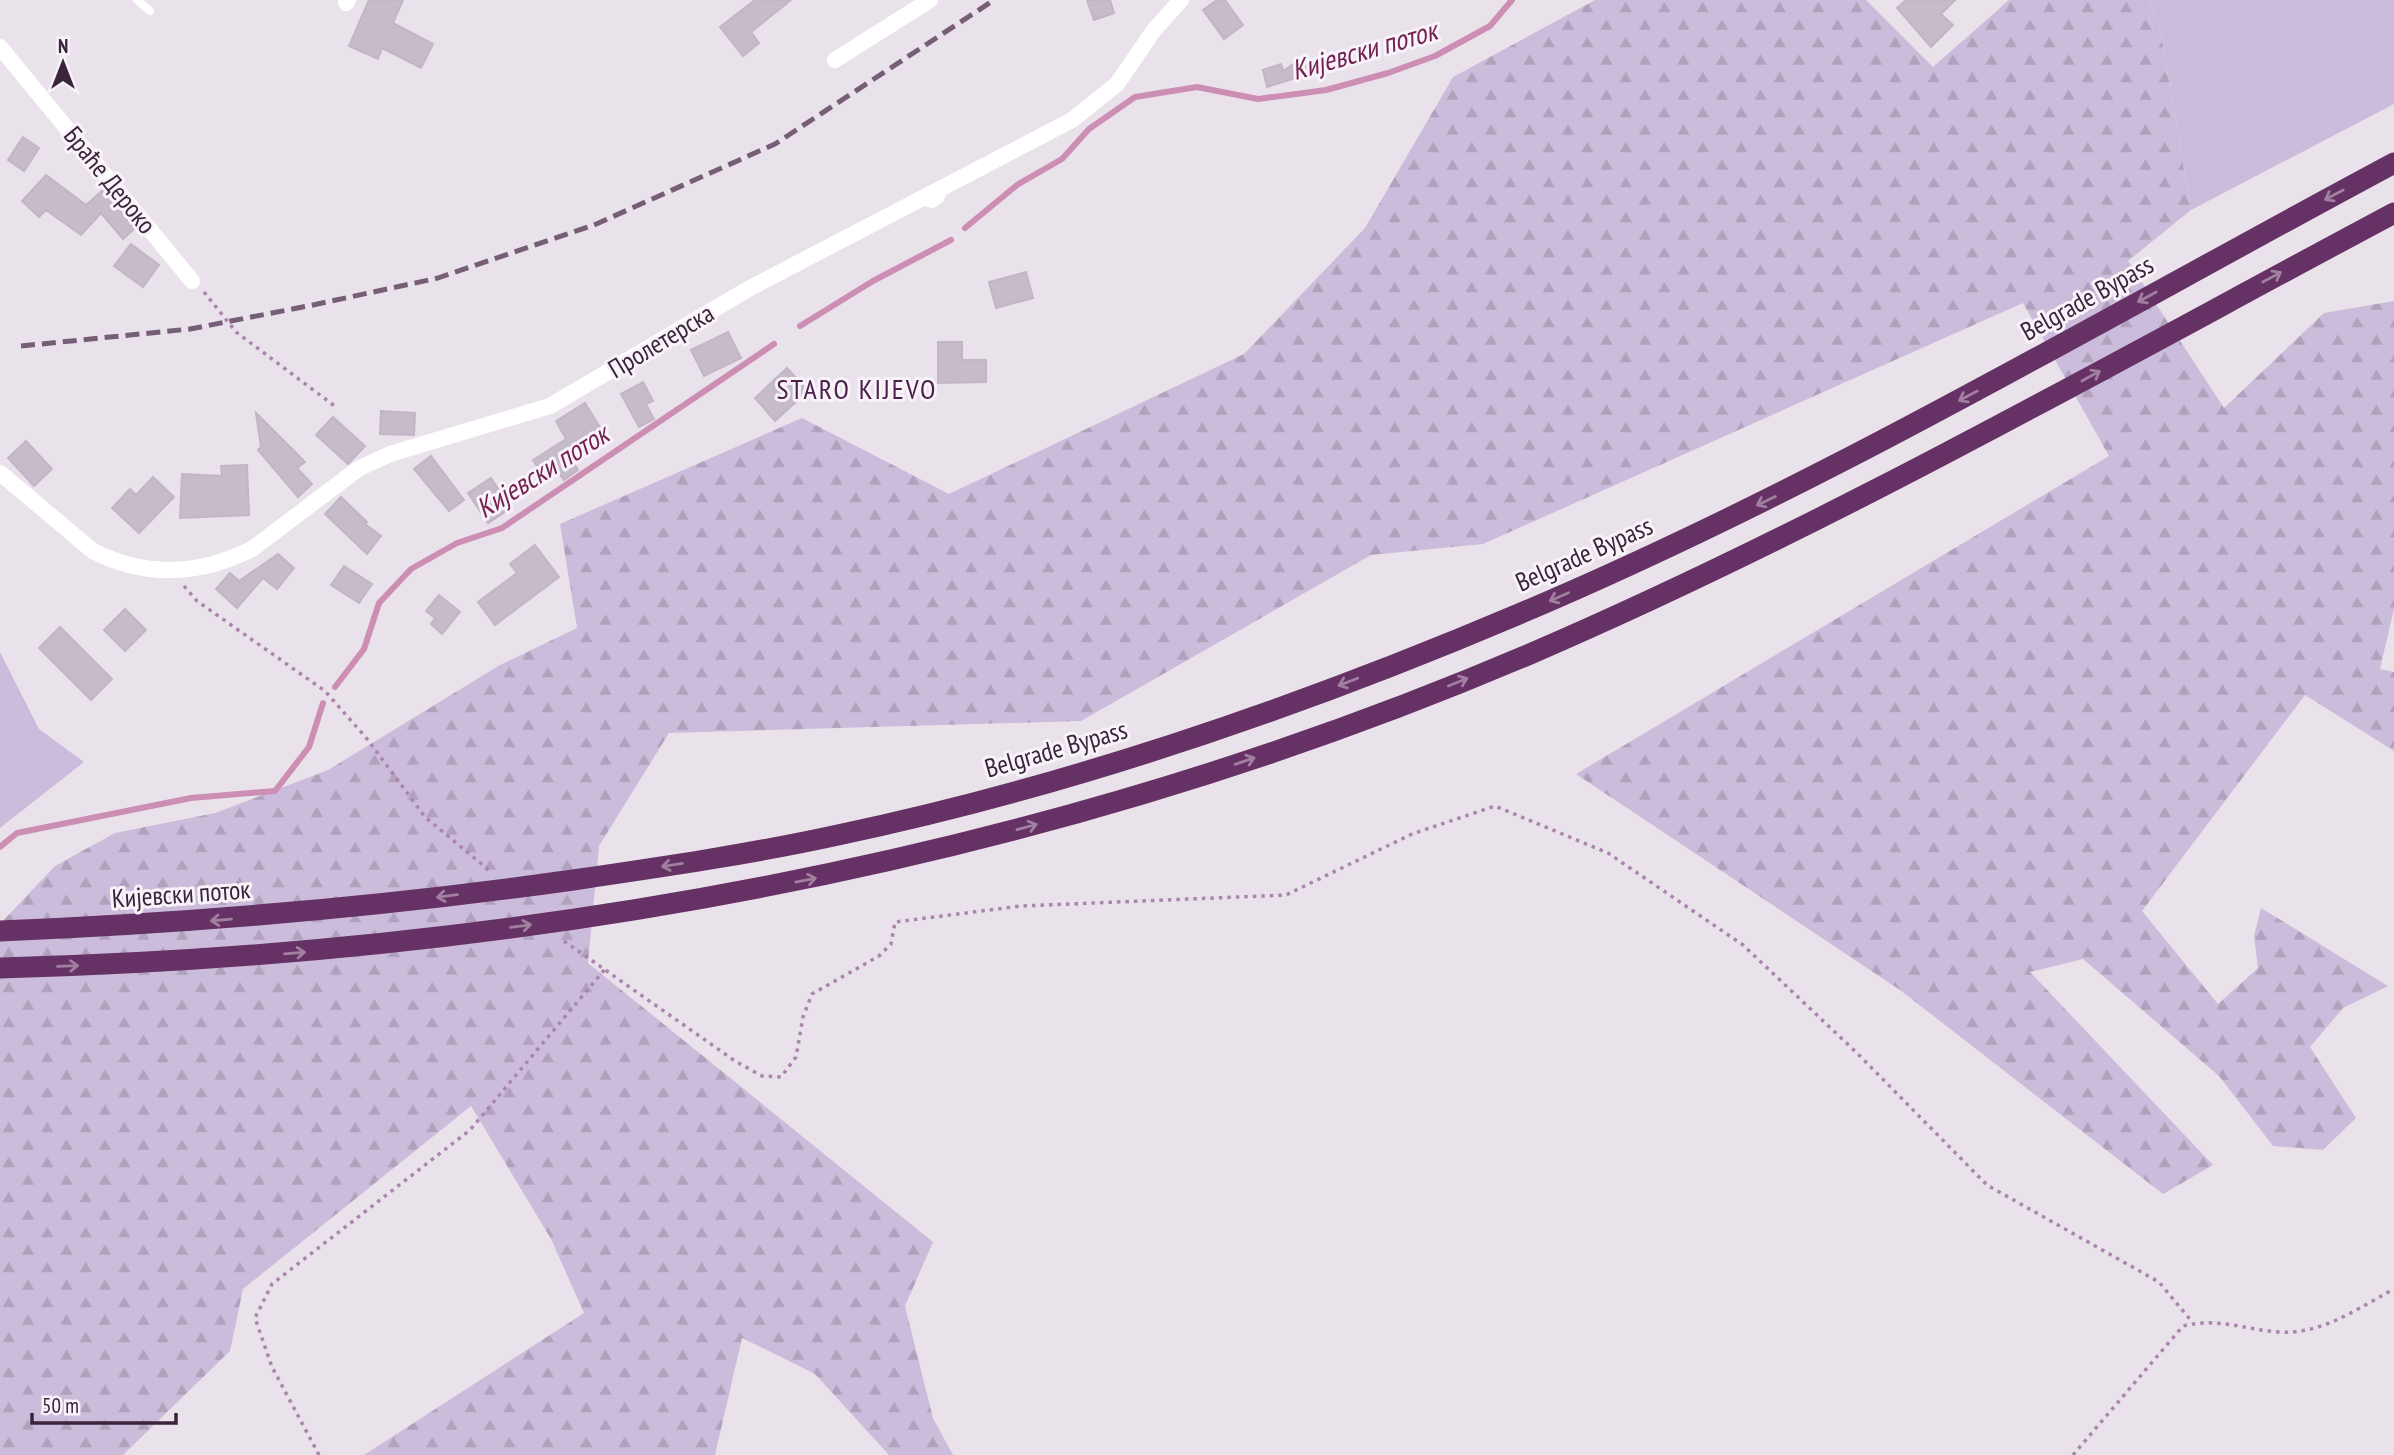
<svg xmlns="http://www.w3.org/2000/svg" width="2394" height="1455" font-family="'PT Sans Narrow',sans-serif">
<style>
.grass{fill:#ccbcdb}
.forest{fill:url(#forest-firs)}
.lines{fill:none;stroke-linecap:round;stroke-linejoin:round}
.stream{stroke:#cd8eb4;stroke-width:6}
.building{fill:#c6bbc9;stroke:#c2b5c5;stroke-width:2}
.path{stroke:#aa85ad;stroke-width:3.5;stroke-dasharray:3.5 5;stroke-linecap:butt}
.lane{stroke:#fff;stroke-width:8}
.street{stroke:#fff;stroke-width:16}
.highway{stroke:#663164;stroke-width:21}
.rail{stroke:#765e77;stroke-width:5;stroke-dasharray:14 7;stroke-linecap:butt}
.oneway{stroke:#a07f9f}
.labels{text-anchor:middle;stroke-width:6;stroke-linejoin:round;paint-order:stroke}
.street-label{font-size:26px;fill:#3b233b;stroke:#f7f3f8}
.water-label{font-size:28px;font-style:italic;fill:#742152;stroke:#f7f3f8}
.neighbourhood-label{font-size:28px;letter-spacing:2px;fill:#4c204c;stroke:#f7f3f8}
</style>
<defs>
<pattern id="forest-firs" width="22" height="20" patternUnits="userSpaceOnUse" patternTransform="scale(1.75)"><rect width="22" height="20" fill="#ccbcdb"/><path d="M5 1l3.5 6h-7zM16 11l3.5 6h-7z" fill="#b0a1bd"/></pattern>
</defs>
<rect width="100%" height="100%" fill="#eae2eb"/>
<path class="grass" d="M2148,0H2394V104L2191,210L2159,23Z
M0,652L39,729L84,762L0,828Z"/>
<path class="forest" d="M1595,0H1866L1933,67L2009,0H2148L2159,23L2191,210L2128,261L2224,408L2324,313L2394,301V609L2380,669L2394,672V751L2305,695L2142,911L2218,1004L2258,968L2254,936L2261,908L2388,986L2343,1008L2310,1047L2356,1118L2323,1150L2273,1146L2219,1076L2083,959L2030,972L2213,1165L2163,1194L1900,990L1576,774L2109,456L2023,303L1483,544L1371,555L1081,721L669,733L599,846L588,963L933,1242L905,1306L933,1418L953,1455H889L815,1374L742,1338L715,1455H364L584,1313L551,1239L471,1106L243,1289L230,1351L123,1455H0V924L55,866L115,833L215,813L328,770L500,665L577,628L560,524L802,418L949,494L1244,354L1365,228L1453,77Z"/>
<g class="lines">
<path class="stream" d="M965,228L1017,185L1062,159L1089,129L1135,97L1197,87L1258,99L1326,90L1388,73L1435,56L1490,26L1512,0
M800,326L873,281L951,240
M335,687L364,649L379,603L411,569L457,543L502,528L774,344
M0,847L17,833L191,798L275,791L309,747L323,703"/>
</g>
<path class="building" d="M369,0H403L393,23L433,44L421,68L382,48L378,59L349,46Z
M755,0H791L751,32L759,43L743,56L720,27Z
M1087,0H1110L1114,13L1094,20Z
M1217,0H1225L1243,25L1224,39L1203,10Z
M1906,0H1955L1941,14L1953,25L1931,47L1897,8Z
M1304,57L1313,72L1301,79L1299,77L1267,87L1263,70L1281,64L1283,71Z
M23,137L39,148L24,171L8,160Z
M46,175L86,205L103,190L135,228L123,239L101,213L81,235L46,210L39,217L22,201Z
M131,244L159,265L143,287L114,266Z
M1026,272L1033,298L996,308L989,282Z
M728,332L741,358L704,376L691,350Z
M938,342H962V360H986V382L938,383Z
M787,368L808,391L775,421L755,398Z
M643,382L653,401L646,404L654,419L639,427L621,394Z
M585,403L604,434L568,454L578,470L564,480L552,463L540,471L533,460L566,439L556,421Z
M381,411L415,413L414,435L380,434Z
M256,413L305,462L297,468L312,484L298,497L258,450L261,447Z
M333,417L365,446L348,464L316,435Z
M26,441L52,469L34,486L8,458Z
M431,456L464,500L449,511L414,469Z
M247,465L249,515L180,518L182,474L222,476L221,466Z
M153,477L174,497L139,533L112,508L130,489L136,495Z
M491,478L511,508L488,523L468,493Z
M341,497L367,522L365,524L381,536L367,554L325,514Z
M535,545L559,577L495,625L478,602L517,573L510,564Z
M278,554L294,568L277,589L263,578L237,608L216,589L230,573L239,581Z
M344,566L372,584L359,603L331,585Z
M439,595L460,612L442,634L431,624L435,618L426,611Z
M125,609L146,630L125,651L104,630Z
M60,627L112,679L91,700L39,648Z"/>
<g class="lines">
<path class="path" d="M204,292L236,332L336,407
M184,586L197,601L325,691L368,740L425,817L490,871
M564,941L735,1061L762,1076L781,1077L796,1057L803,1017L812,994L879,956L891,944L895,922L1021,906L1286,895L1412,834L1495,806L1608,853L1743,945L1857,1053L1987,1185L2159,1282L2193,1323
M319,1455L272,1367L255,1318L272,1284L470,1130L605,969
M2073,1455L2183,1326C2218,1317 2246,1330 2279,1332C2322,1335 2358,1308 2394,1289"/>
<path class="lane" d="M137,0L150,11
M934,188L944,189L940,199L933,204L921,201L926,192Z"/>
<path class="street" d="M346,3L348,0
M0,47L192,281
M835,60L930,0
M0,473L93,551C146,578 200,575 252,549L358,469L390,454L550,406L750,288L1072,120L1117,84L1154,30L1181,0"/>
<path class="highway" d="M0,931C192,923 382,907 573,880C662,867 751,854 838,835C1071,786 1300,707 1519,614C1822,486 2104,318 2394,163
M0,968C524,954 1046,861 1530,654C1827,526 2109,365 2394,213"/>
<path class="rail" d="M21,346L190,329L313,305L438,278L594,225L775,144L994,0"/>
</g>
<defs><path id="oneway-shaft" d="M-6 0H5M1.5-3L5.5 0L1.5 3" fill="none" stroke-width="1.6" stroke-linecap="round" stroke-linejoin="round" transform="scale(1.75)"/></defs>
<g class="oneway">
<use href="#oneway-shaft" transform="translate(2334 195) rotate(152)"/>
<use href="#oneway-shaft" transform="translate(2272 277) rotate(-28)"/>
<use href="#oneway-shaft" transform="translate(2147 297) rotate(151)"/>
<use href="#oneway-shaft" transform="translate(2091 376) rotate(-29)"/>
<use href="#oneway-shaft" transform="translate(1968 396) rotate(152)"/>
<use href="#oneway-shaft" transform="translate(1766 501) rotate(154)"/>
<use href="#oneway-shaft" transform="translate(1559 597) rotate(156)"/>
<use href="#oneway-shaft" transform="translate(1348 682) rotate(159)"/>
<use href="#oneway-shaft" transform="translate(1458 682) rotate(-22)"/>
<use href="#oneway-shaft" transform="translate(1245 761) rotate(-19)"/>
<use href="#oneway-shaft" transform="translate(1027 827) rotate(-15)"/>
<use href="#oneway-shaft" transform="translate(672 865) rotate(171)"/>
<use href="#oneway-shaft" transform="translate(806 880) rotate(-11)"/>
<use href="#oneway-shaft" transform="translate(447 896) rotate(173)"/>
<use href="#oneway-shaft" transform="translate(221 920) rotate(175)"/>
<use href="#oneway-shaft" transform="translate(521 926) rotate(-8)"/>
<use href="#oneway-shaft" transform="translate(295 953) rotate(-5)"/>
<use href="#oneway-shaft" transform="translate(68 966) rotate(-2)"/>
</g>
<g class="labels">
<g class="street-label">
<text transform="translate(110 180) rotate(51)" y="9">Браће Дероко</text>
<text transform="translate(2087 298) rotate(-29)" y="9">Belgrade Bypass</text>
<text transform="translate(661 341) rotate(-31)" y="9">Пролетерска</text>
<text transform="translate(1584 554) rotate(-24)" y="9">Belgrade Bypass</text>
<text transform="translate(1056 749) rotate(-16)" y="9">Belgrade Bypass</text>
<text transform="translate(181 894) rotate(-4)" y="9">Кијевски поток</text>
</g>
<g class="water-label">
<text transform="translate(1364 50) rotate(-16)" y="10">Кијевски поток</text>
<text transform="translate(542 471) rotate(-32)" y="10">Кијевски поток</text>
</g>
<g class="neighbourhood-label">
<text x="857" y="399">STARO KIJEVO</text>
</g>
</g>
<g transform="translate(63 63)" stroke="#f7f3f8" stroke-width="5" paint-order="stroke">
<path d="M0-5L12 26L0 18L-12 26Z" fill="#3b233b"/>
<text y="-10" font-size="19" font-weight="bold" text-anchor="middle" fill="#3b233b">N</text>
</g>
<path d="M32 1413v10h144v-10" fill="none" stroke="#3b233b" stroke-width="3.5"/>
<text x="42" y="1413" font-size="21" fill="#3b233b" stroke="#f7f3f8" stroke-width="5" paint-order="stroke">50 m</text>
</svg>
